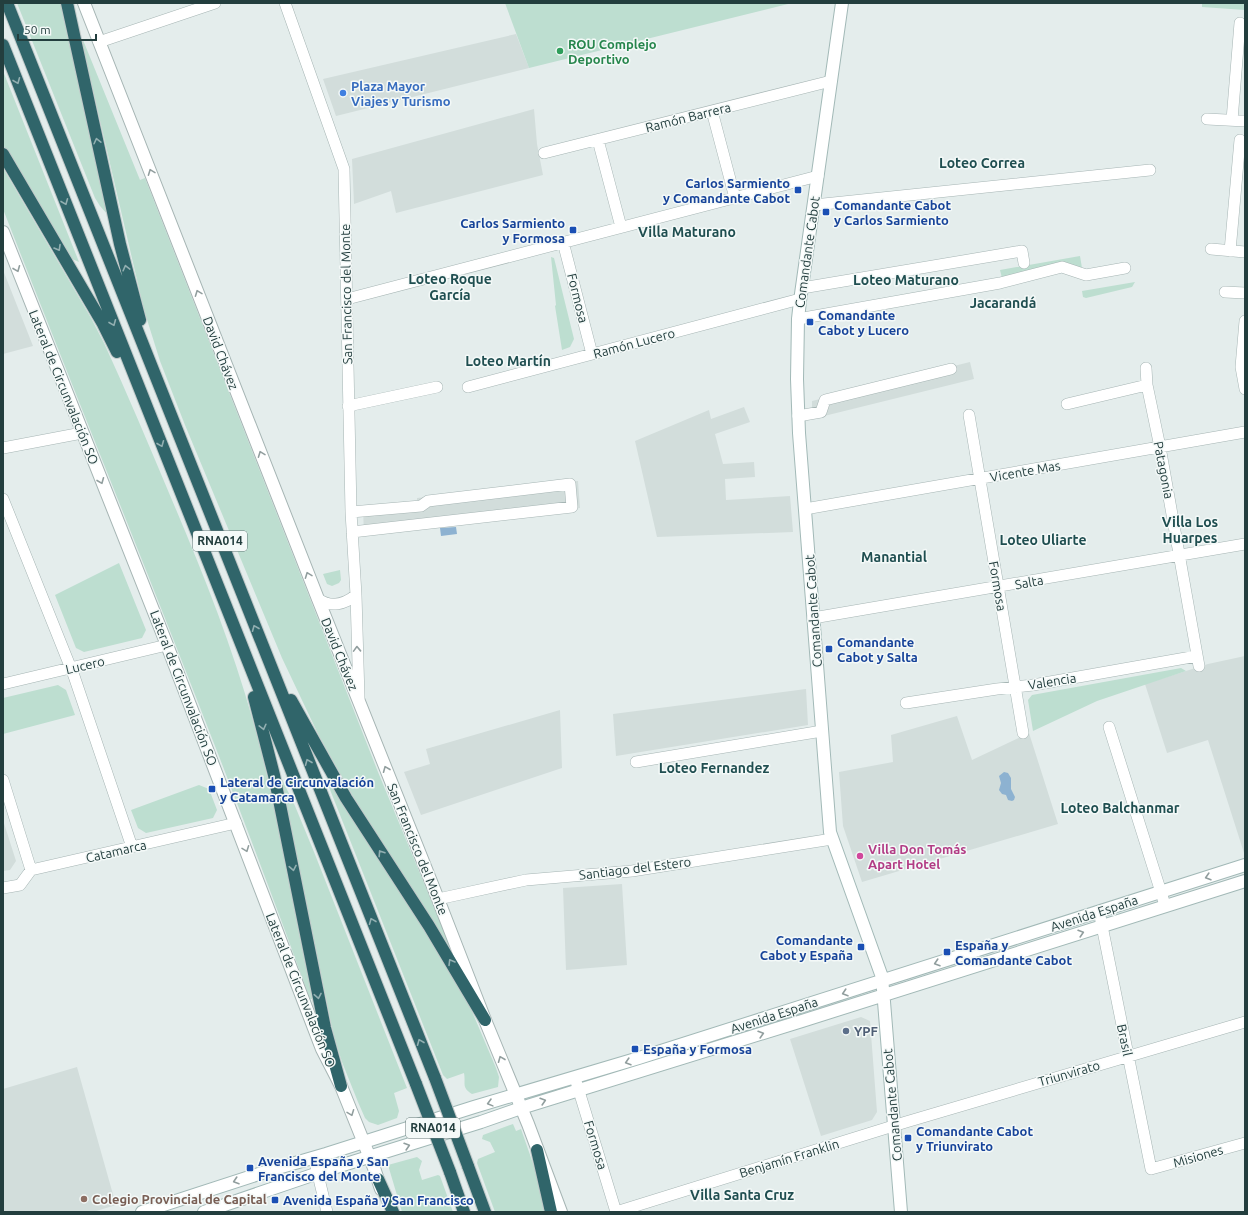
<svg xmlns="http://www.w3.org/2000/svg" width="1248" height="1215" font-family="Ubuntu,sans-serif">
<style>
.built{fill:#d2dddb}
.green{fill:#bdded0}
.water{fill:#8db2d1}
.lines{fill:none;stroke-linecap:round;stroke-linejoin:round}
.minor-casing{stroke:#a6b5b4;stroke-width:12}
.tertiary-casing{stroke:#a6b5b4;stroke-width:14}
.secondary-casing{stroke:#a2b9b7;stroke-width:14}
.motorway-casing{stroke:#c1c9c9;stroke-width:14}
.minor{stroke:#fff;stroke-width:11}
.tertiary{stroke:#fff;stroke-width:12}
.secondary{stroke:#fff;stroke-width:12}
.motorway{stroke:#30656a;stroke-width:12}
.motorway-bridge-casing{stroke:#c1c9c9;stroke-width:14;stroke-linecap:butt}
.motorway-bridge{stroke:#30656a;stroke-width:12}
.oneway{stroke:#92afb1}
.oneway2{stroke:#919e9e}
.leisure-dot{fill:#2e9e5b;stroke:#f4f9f8;stroke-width:1.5}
.shop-dot{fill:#3f7fe0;stroke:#f4f9f8;stroke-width:1.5}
.transit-dot{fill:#1a4fb4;stroke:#f4f9f8;stroke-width:1.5}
.hotel-dot{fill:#d1479c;stroke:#f4f9f8;stroke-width:1.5}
.service-dot{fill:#5c6f8a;stroke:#f4f9f8;stroke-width:1.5}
.education-dot{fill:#8d6e63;stroke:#f4f9f8;stroke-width:1.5}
.labels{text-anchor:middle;stroke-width:3;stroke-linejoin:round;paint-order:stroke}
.shield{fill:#f4f9f8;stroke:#627676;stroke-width:1}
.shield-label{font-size:12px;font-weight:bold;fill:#233e3e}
.leisure-label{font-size:13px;font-weight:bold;fill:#27864d;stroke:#f4f9f8;text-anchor:start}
.shop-label{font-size:13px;font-weight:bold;fill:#366cbe;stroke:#f4f9f8;text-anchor:start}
.street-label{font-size:13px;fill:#233e3e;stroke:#f4f9f8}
.transit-label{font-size:13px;font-weight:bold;fill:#164399;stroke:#f4f9f8;text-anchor:start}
.hotel-label{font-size:13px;font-weight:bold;fill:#b23c85;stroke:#f4f9f8;text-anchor:start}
.service-label{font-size:13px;font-weight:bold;fill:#4e5e75;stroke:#f4f9f8;text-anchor:start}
.education-label{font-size:13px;font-weight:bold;fill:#785e54;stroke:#f4f9f8;text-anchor:start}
.neighbourhood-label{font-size:14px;font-weight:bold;fill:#1f4e50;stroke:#f4f9f8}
</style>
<rect width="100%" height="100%" fill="#e4edec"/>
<path class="built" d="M516,34L529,68L336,116L323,79Z
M534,109L537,144L543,175L396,213L391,191L354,204L352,159Z
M3,270L33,346L3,354Z
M970,362L974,379L812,419V401Z
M744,407L750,422L715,434L723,464L754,462L755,477L725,479L726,500L790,496L793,532L657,537L635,441L709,410L711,419Z
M578,481L580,508L364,534L363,509L417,503V498Z
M1245,656V852L1244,853L1208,740L1167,753L1145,684L1208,664Z
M806,689L808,725L616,756L613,714Z
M560,710L562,768L421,815L404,772L430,764L426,749Z
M957,716L972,760L1029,733L1058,824L862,882L843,826L839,772L893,762L891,735Z
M3,820L16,861L10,870L3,871Z
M622,884L627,965L566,970L563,888Z
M861,1017L870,1021L877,1112L872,1120L821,1136L790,1039Z
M77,1067L116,1205L93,1212H3V1089Z"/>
<path class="green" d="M17,3H62L108,215L100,206L95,198Z
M505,3H792L529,68Z
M1202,3H1245V10L1202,7Z
M83,40L140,180L145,178L378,772L455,958L355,800L319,736L282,658L185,425L160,361L144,310L82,43Z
M3,71L79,262L72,259L3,145Z
M3,168L91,318L104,343C127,393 148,443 169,493C201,568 231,642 253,721C279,812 292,907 313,999H310C214,733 106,473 3,209Z
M1080,256L1082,268L1062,262L1002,278L1000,270Z
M551,257L554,258L574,339L570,347L562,350L555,306L556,305Z
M1135,282L1132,287L1086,298L1083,297L1082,291Z
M119,563L146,630L142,638L84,652L76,648L55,595Z
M340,570L341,580L339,583L332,586L327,584L323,574Z
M1181,668L1186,671L1097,701L1033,731L1028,700L1032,695Z
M58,685L66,690L75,715L3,734V698Z
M279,773L295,806L314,852L407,1088L394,1093L399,1111L397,1118L378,1125L369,1122L365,1118L358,1102L342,1062L334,1037Z
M325,777L339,796L404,899L454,975L468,1002L496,1068L499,1077L498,1087L472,1094C461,1087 466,1084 464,1073L447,1079L443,1075Z
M199,785L209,789L217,810L213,818L146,833L138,828L131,810Z
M513,1124L516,1131L521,1129L545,1198L548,1212H495L477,1163L478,1159L495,1152L490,1142L482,1139L483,1135Z
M417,1157L422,1161L419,1170L422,1180L438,1175L440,1176L453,1212H402L388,1165Z"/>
<path class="water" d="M456,527L457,534L441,536L440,528Z
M1004,772L1008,773L1011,778V789L1015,797L1014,800L1012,801L1008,800L1006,795L1002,794L999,790L1001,783L999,776Z"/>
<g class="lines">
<defs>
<path id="minor" d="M285,3L344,169L351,512L356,595L359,698
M99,42L215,3
M712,111L735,198
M1207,119L1245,121
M1232,120L1240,23
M598,140L621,227
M544,153L831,81
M814,205L1150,170
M563,242L592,354
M1211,249L1245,252
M1230,251L1240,140
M802,288L1022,251L1024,263
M1225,292L1245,293
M347,299L818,176
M798,319L1000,283L1062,267L1086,275L1125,268
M1146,368L1147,385L1160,447L1199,666
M468,387L800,299
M1245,389L1241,367L1245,321
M1067,404L1147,385
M348,406L437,387
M969,415L1023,733
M798,416L821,412L825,400L951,369
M3,448L82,433
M3,499L74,676L132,847
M805,509L1245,432
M351,512L421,506L428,501L570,484L572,507L352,532
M318,599C331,608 345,604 356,595
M813,618L1245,544
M3,684L167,645
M906,703L997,689L1033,685L1197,656
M1109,727L1165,905
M636,762L822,731
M3,780L31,870
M3,888L20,885L31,870L236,823
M438,899L526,880L632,871L832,839
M1099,911L1151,1169L1245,1143
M575,1078L616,1212
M314,1158L327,1212
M616,1212L906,1122L1245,1022"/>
<path id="tertiary" d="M84,3L318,599L438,899L485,1020L528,1124L561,1212
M3,232L167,645L322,1049L341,1086L374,1168L381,1189"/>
<path id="secondary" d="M842,3L800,301L798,319L797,379L799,433L830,832L882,977L901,1212
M142,1212L271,1170L326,1154L474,1107L639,1058L1245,865
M204,1212L330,1169L481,1122L521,1108L802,1021L1245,881"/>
<path id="motorway" d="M7,3L435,1078
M67,3L120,244L140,320
M3,45L416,1084
M3,154L103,324L117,352
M254,697L274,775L325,1028L341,1086
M291,700L346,798L429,926L485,1020
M537,1150L551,1212
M468,1166L485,1212
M450,1172L464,1212
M378,1179L393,1212"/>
</defs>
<use href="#minor" class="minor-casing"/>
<use href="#tertiary" class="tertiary-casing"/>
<use href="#secondary" class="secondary-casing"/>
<use href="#motorway" class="motorway-casing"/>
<use href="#minor" class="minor"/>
<use href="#tertiary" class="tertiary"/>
<use href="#secondary" class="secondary"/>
<use href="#motorway" class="motorway"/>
<defs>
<path id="motorway-bridge" d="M435,1078L468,1166
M416,1084L450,1172"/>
</defs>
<use href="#motorway-bridge" class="motorway-bridge-casing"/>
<use href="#motorway-bridge" class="motorway-bridge"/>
</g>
<defs><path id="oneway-chevron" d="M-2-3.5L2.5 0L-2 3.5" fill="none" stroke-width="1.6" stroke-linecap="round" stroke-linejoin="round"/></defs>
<g class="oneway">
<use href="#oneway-chevron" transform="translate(17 81) rotate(68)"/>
<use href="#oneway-chevron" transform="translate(97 141) rotate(-103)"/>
<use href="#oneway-chevron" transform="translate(65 202) rotate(68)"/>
<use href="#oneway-chevron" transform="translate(58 248) rotate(60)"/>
<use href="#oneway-chevron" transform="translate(126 268) rotate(-104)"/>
<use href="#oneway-chevron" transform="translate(113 323) rotate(68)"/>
<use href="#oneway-chevron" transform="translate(161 444) rotate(68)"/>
<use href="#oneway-chevron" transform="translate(255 628) rotate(-112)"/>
<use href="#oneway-chevron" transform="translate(263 727) rotate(76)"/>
<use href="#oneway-chevron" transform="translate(308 762) rotate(-112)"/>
<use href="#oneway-chevron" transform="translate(381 853) rotate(-123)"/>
<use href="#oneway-chevron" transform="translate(293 868) rotate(79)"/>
<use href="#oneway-chevron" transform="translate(372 921) rotate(-112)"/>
<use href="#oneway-chevron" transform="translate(451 962) rotate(-121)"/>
<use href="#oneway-chevron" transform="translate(318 996) rotate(79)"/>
<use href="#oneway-chevron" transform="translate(420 1042) rotate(-112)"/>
</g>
<g class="oneway2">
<use href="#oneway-chevron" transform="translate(151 172) rotate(-111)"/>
<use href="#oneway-chevron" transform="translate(17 269) rotate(68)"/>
<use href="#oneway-chevron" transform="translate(198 293) rotate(-111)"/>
<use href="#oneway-chevron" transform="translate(261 454) rotate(-111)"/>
<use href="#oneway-chevron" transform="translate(101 481) rotate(68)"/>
<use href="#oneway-chevron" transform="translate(308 575) rotate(-111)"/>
<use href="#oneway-chevron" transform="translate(357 649) rotate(-92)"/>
<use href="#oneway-chevron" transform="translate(386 769) rotate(-112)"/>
<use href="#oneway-chevron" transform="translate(246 849) rotate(69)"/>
<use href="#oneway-chevron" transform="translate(1208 877) rotate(163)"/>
<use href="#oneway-chevron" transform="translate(1081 933) rotate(-17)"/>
<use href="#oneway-chevron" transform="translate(937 963) rotate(162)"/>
<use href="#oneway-chevron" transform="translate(845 993) rotate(162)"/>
<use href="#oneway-chevron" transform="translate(761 1034) rotate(-17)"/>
<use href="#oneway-chevron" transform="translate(501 1059) rotate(-112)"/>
<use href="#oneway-chevron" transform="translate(628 1062) rotate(163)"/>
<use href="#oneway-chevron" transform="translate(543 1101) rotate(-17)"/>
<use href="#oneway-chevron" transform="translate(490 1103) rotate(165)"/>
<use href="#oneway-chevron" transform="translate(351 1113) rotate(69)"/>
<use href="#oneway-chevron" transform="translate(407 1146) rotate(-17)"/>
<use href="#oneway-chevron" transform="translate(236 1181) rotate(162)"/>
</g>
<circle class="leisure-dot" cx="560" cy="51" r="4"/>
<circle class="shop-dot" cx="343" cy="93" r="4"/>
<g class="transit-dot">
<rect x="794" y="186" width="8" height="8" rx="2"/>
<rect x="822" y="208" width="8" height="8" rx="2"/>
<rect x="569" y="226" width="8" height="8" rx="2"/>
<rect x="806" y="318" width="8" height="8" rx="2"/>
<rect x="825" y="645" width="8" height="8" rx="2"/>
<rect x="208" y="785" width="8" height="8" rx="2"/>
<rect x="857" y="943" width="8" height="8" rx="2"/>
<rect x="943" y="948" width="8" height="8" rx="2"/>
<rect x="631" y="1045" width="8" height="8" rx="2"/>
<rect x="904" y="1134" width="8" height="8" rx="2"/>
<rect x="246" y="1164" width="8" height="8" rx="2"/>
<rect x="271" y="1196" width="8" height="8" rx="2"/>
</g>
<circle class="hotel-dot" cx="860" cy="856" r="4"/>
<circle class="service-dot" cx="846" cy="1031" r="4"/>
<circle class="education-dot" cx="84" cy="1199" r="4"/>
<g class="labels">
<g class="shield">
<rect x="193" y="531" width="54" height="20" rx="3"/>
<rect x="406" y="1118" width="54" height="20" rx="3"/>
</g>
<g class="shield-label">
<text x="220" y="545">RNA014</text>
<text x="433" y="1132">RNA014</text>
</g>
<g class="leisure-label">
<text x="568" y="49">ROU Complejo<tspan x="568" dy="15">Deportivo</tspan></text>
</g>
<g class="shop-label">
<text x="351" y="91">Plaza Mayor<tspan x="351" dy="15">Viajes y Turismo</tspan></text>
</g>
<g class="street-label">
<text transform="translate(688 117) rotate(-14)" y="5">Ramón Barrera</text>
<text transform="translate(807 252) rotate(-82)" y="5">Comandante Cabot</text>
<text transform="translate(346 294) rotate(-91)" y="5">San Francisco del Monte</text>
<text transform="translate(578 298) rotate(76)" y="5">Formosa</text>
<text transform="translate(634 343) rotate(-15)" y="5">Ramón Lucero</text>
<text transform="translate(221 353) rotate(69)" y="5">David Chávez</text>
<text transform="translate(64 387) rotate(68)" y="5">Lateral de Circunvalación SO</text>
<text transform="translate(1164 470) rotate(79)" y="5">Patagonia</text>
<text transform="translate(1025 471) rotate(-10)" y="5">Vicente Mas</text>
<text transform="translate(1029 582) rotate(-10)" y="5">Salta</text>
<text transform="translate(998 586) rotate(80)" y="5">Formosa</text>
<text transform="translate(813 611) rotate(-94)" y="5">Comandante Cabot</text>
<text transform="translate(340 654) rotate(68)" y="5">David Chávez</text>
<text transform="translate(85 665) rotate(-13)" y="5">Lucero</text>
<text transform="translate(1052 681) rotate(-9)" y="5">Valencia</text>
<text transform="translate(184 688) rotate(69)" y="5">Lateral de Circunvalación SO</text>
<text transform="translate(418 849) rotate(68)" y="5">San Francisco del Monte</text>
<text transform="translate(116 851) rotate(-13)" y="5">Catamarca</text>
<text transform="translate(635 868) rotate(-7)" y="5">Santiago del Estero</text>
<text transform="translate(1094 913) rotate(-18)" y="5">Avenida España</text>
<text transform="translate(301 990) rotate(68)" y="5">Lateral de Circunvalación SO</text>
<text transform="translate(774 1015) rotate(-18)" y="5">Avenida España</text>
<text transform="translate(1125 1040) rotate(78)" y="5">Brasil</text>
<text transform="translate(1069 1073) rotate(-16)" y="5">Triunvirato</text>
<text transform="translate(892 1105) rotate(-95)" y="5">Comandante Cabot</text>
<text transform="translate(596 1145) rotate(73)" y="5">Formosa</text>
<text transform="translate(1198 1156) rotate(-16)" y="5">Misiones</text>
<text transform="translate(789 1158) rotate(-17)" y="5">Benjamín Franklin</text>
</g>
<g class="transit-label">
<text x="790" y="188" text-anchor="end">Carlos Sarmiento<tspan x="790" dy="15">y Comandante Cabot</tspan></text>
<text x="834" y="210">Comandante Cabot<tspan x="834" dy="15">y Carlos Sarmiento</tspan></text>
<text x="565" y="228" text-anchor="end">Carlos Sarmiento<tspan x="565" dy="15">y Formosa</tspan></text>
<text x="818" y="320">Comandante<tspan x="818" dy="15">Cabot y Lucero</tspan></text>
<text x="837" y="647">Comandante<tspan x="837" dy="15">Cabot y Salta</tspan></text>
<text x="220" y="787">Lateral de Circunvalación<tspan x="220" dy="15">y Catamarca</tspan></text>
<text x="853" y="945" text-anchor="end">Comandante<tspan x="853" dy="15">Cabot y España</tspan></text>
<text x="955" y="950">España y<tspan x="955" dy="15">Comandante Cabot</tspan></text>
<text x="643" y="1054">España y Formosa</text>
<text x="916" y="1136">Comandante Cabot<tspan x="916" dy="15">y Triunvirato</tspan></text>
<text x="258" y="1166">Avenida España y San<tspan x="258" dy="15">Francisco del Monte</tspan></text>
<text x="283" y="1205">Avenida España y San Francisco</text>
</g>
<g class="hotel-label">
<text x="868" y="854">Villa Don Tomás<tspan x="868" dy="15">Apart Hotel</tspan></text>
</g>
<g class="service-label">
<text x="854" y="1036">YPF</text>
</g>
<g class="education-label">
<text x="92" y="1204">Colegio Provincial de Capital</text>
</g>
<g class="neighbourhood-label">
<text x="982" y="168">Loteo Correa</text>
<text x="687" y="237">Villa Maturano</text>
<text x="450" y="284">Loteo Roque<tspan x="450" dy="16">García</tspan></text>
<text x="906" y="285">Loteo Maturano</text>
<text x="1003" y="308">Jacarandá</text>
<text x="508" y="366">Loteo Martín</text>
<text x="1190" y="527">Villa Los<tspan x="1190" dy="16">Huarpes</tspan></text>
<text x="1043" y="545">Loteo Uliarte</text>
<text x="894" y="562">Manantial</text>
<text x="714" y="773">Loteo Fernandez</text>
<text x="1120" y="813">Loteo Balchanmar</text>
<text x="742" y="1200">Villa Santa Cruz</text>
</g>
</g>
<rect width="1248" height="1215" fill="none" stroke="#233e3e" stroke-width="8"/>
<path d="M18 34v6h78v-6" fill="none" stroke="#233e3e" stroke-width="2"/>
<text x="24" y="34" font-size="12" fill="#233e3e" stroke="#f4f9f8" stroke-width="3" paint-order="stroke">50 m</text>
</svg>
